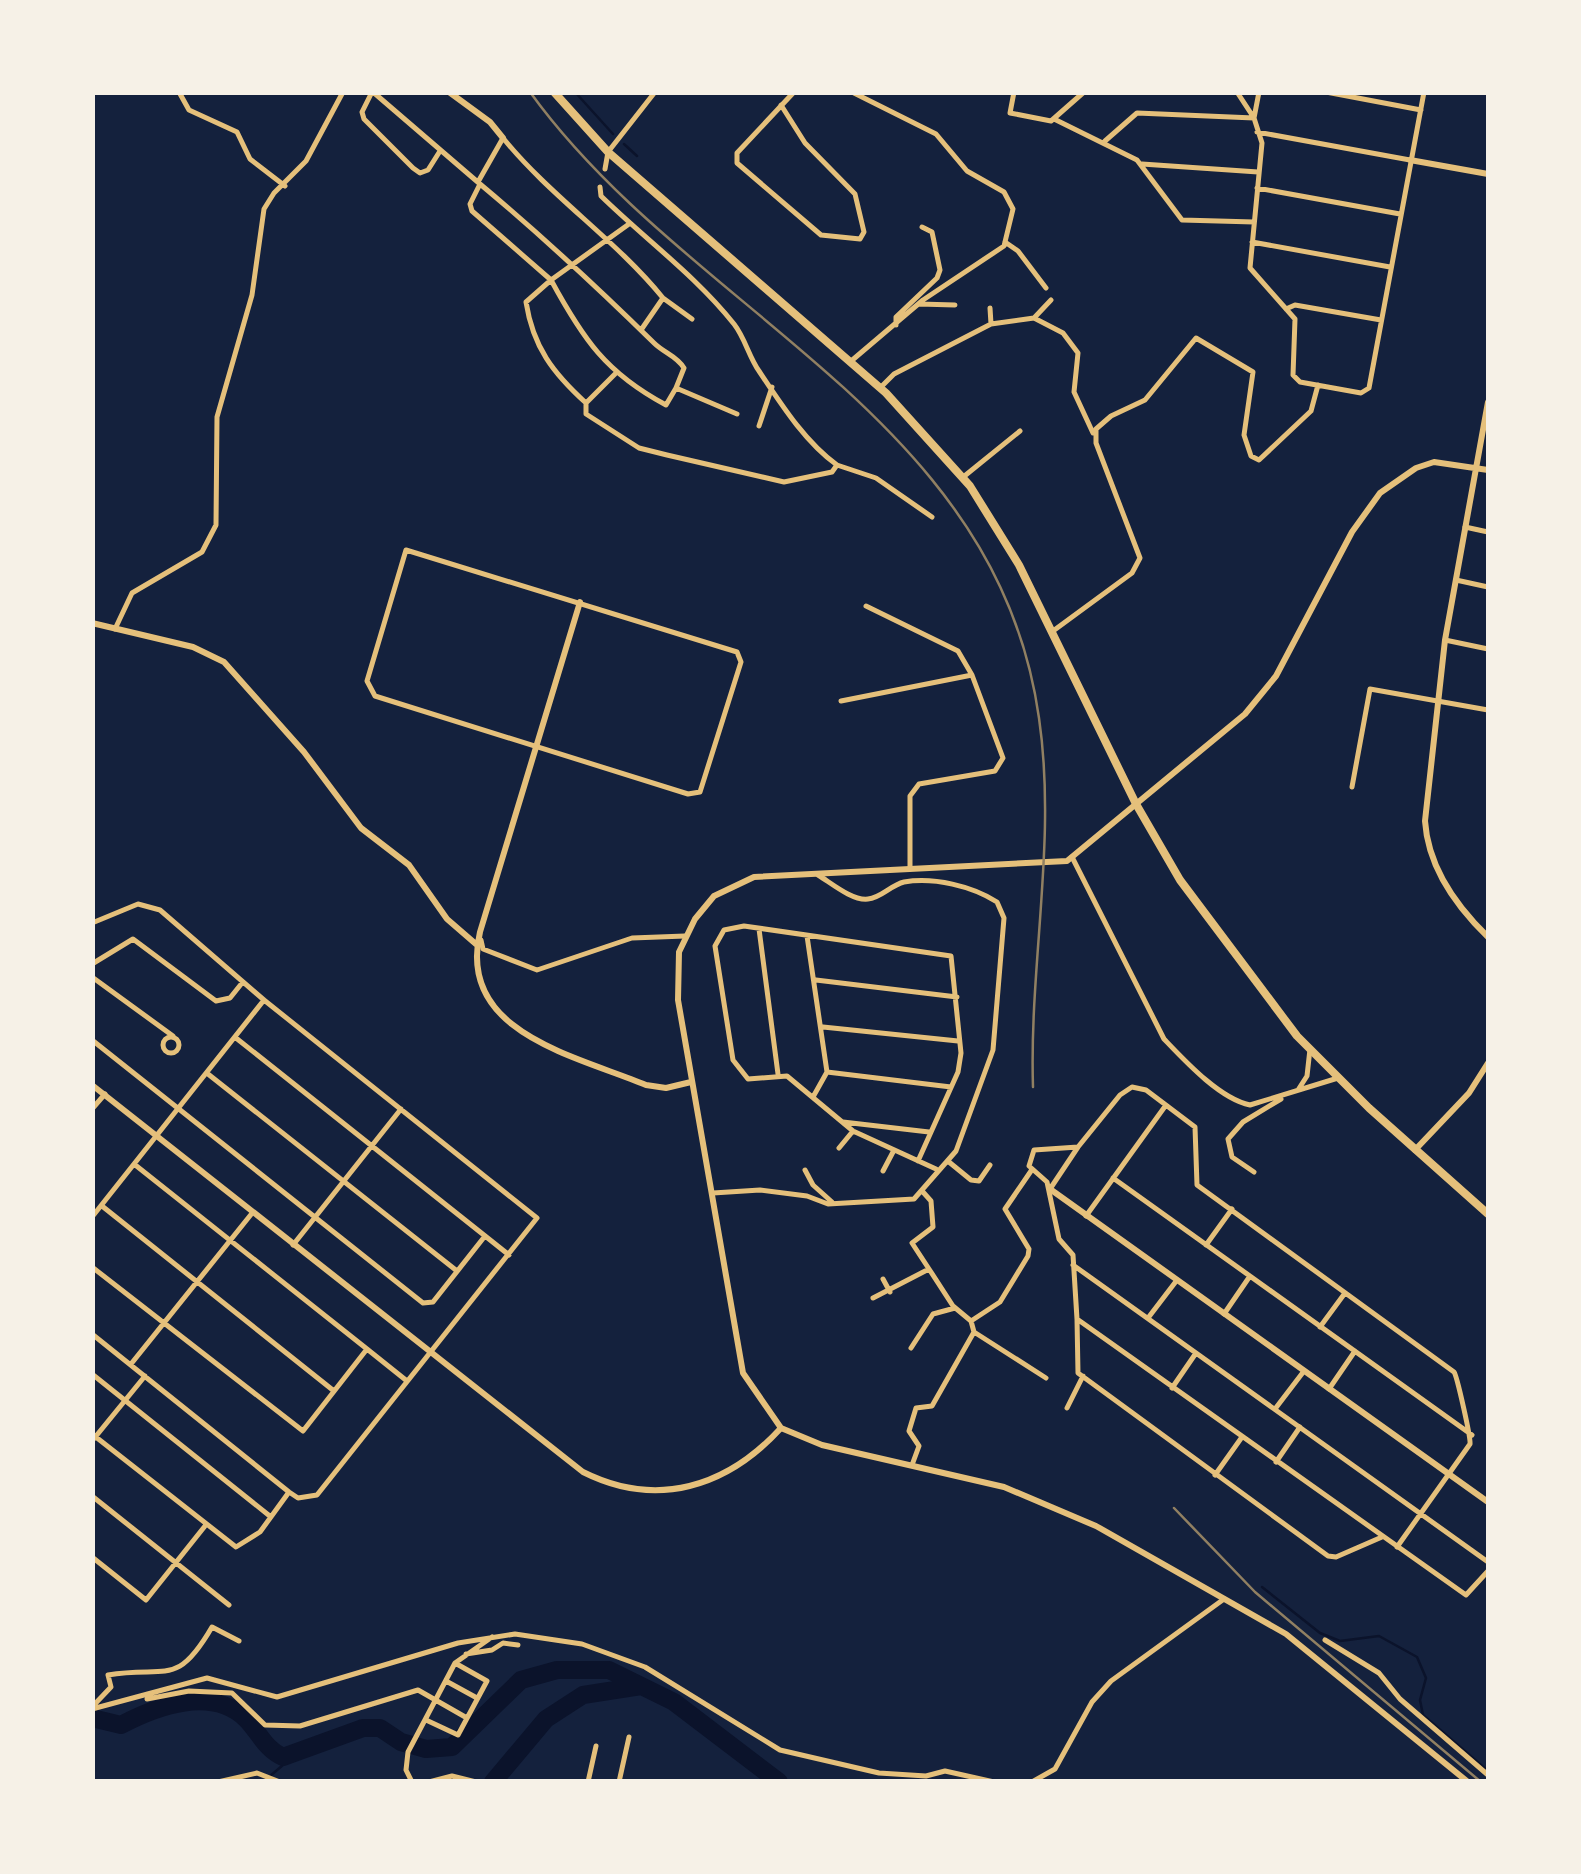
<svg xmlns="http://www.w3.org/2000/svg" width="1581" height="1874" font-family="Karla,sans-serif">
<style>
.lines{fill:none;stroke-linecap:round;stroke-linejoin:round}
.stream{stroke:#0b132b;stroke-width:2.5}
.river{stroke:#0b132b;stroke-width:18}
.minor{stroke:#e5c07b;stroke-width:5}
.tertiary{stroke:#e5c07b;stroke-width:6}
.trunk{stroke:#e5c07b;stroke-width:8}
.rail{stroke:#918062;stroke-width:2.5}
</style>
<rect width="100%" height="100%" fill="#14213d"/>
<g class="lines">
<path class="stream" d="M575,92L613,134
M624,144L637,156
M1262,1587L1320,1633L1340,1641L1379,1636L1417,1657L1426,1678L1420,1700L1423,1715L1488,1771
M263,1782L283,1765V1757"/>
<path class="river" d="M92,1718L121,1725C157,1706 212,1686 246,1719C259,1732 265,1749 283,1757L363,1728H380L401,1742L426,1749L452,1747L521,1680L557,1670H609L674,1702L779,1782
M493,1782L546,1719L583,1695L641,1686"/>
<path class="minor" d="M179,92L189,110L237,132L250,159L285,186
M372,92L362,112L364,119L413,168L420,173L428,170L440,151
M373,92L480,184L470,204L472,211L551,280L526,302C533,347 553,373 586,403L615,374
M1014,92L1010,113L1051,121L1084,92
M1237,92L1254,118
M1259,92L1254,118L1262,143L1250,268L1295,319L1293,375L1300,382L1361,393L1369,388L1424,92
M1326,92L1421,110
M781,105L805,143L855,194L864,232L860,239L821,235L737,163V153L794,92
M1054,119L1137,160L1182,220L1254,222
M1257,132L1410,160
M1105,141L1137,113L1254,118
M1142,164L1258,172
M605,169L608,152L655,92
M478,182L503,138C551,197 615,239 663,298L641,330
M480,184C541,235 598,288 654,343C664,353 677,356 684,368L676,388L737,414
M1257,188L1400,214
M629,224L551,280C583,339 606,373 666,405L676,388
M1005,242L1018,251L1046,288
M1252,242L1390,267
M663,298L692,319
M1051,300L1034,318L1063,333L1078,353L1074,392L1093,433
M919,304L955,305
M1286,309L1295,305L1381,320
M991,324L1034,318
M896,325V317L937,278L940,270L932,232L922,227
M850,362L923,300L1004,246L1013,209L1004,192L967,171L936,134L852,92
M880,388L894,374L991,324L990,308
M586,403V414L639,448L667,455L784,482L832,472L837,465C805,442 781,404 759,371C749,357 745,338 734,324C696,276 645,239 601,196L600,187
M759,426L772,387
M837,465L876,478L932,517
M962,478L1020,431
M1465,527L1488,532
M406,550L737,652L741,662L700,792L688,794L375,696L367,681Z
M1456,580L1488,587
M866,606L958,651L972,675
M115,629L132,593L202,552L216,525L217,417L252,295L264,209L274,193L306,161L343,92
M1053,631L1132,573L1140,558L1096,443V429L1111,416L1145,400L1196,338L1253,372L1244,435L1251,456L1259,460L1311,411L1318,385
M1445,640L1488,649
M841,701L972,675L1003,758L995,771L919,784L910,796V869
M1352,787L1370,689L1488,710
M1072,857L1164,1039C1185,1061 1220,1099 1250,1105L1338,1078
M92,923L138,904L160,910L264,1000
M759,929L778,1074
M807,936L827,1072L813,1097
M481,940L483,949L537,970L632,938L685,936
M92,964L133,939L216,1001L230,998L242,983
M92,977L173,1036
M816,980L957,997
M823,1027L958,1041
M163 1045a8 8 0 1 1 16 0a8 8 0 1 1-16 0Z
M236,1038L509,1255
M92,1040L423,1303L433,1302L485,1236
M827,1072L951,1087
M208,1074L457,1271
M1298,1090L1307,1076L1310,1049
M92,1109L105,1094
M843,1122L929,1132
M839,1148L853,1131
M918,1161L958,1072L961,1053L951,956L744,926L724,930L715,946L733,1060L748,1079L787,1076L853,1131L936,1169
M949,1162L971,1180L979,1181L990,1165
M134,1164L367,1349
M805,1170L813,1185L832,1202
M883,1171L893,1152
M1254,1172L1232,1157L1228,1139L1243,1122L1281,1099
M1113,1178L1472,1435
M1050,1189L1078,1147
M923,1192L931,1201L933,1227L912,1243L929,1269
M713,1193L760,1190L807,1196L828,1204L914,1199L956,1151L993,1050L1004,918L997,902C972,886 934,877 904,882C891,885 881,898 868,899C852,901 830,882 818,875
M102,1206L334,1391
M1086,1216L1166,1105
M92,1217L264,1000L537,1218L317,1495L298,1498L289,1492L92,1334
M293,1245L401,1109
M1206,1245L1232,1209
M1073,1265L1488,1562
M92,1267L303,1431L367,1349L407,1381
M883,1279L890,1292
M873,1298L929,1269L953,1306L971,1321
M1224,1314L1250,1276
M1148,1318L1177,1280
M1077,1319L1078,1373L1328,1556L1336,1557L1382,1537
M1320,1327L1345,1293
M974,1332L971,1321L1000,1302L1028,1256L1029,1249L1005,1209L1031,1171
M911,1348L933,1314L955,1308
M131,1364L253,1212
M92,1374L271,1517
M1172,1388L1196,1353
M1329,1389L1355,1351
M1067,1408L1083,1376
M1275,1409L1304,1371
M92,1434L236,1547L260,1532L289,1492
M92,1441L145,1376
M1276,1462L1300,1427
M912,1465L919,1446L909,1431L916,1408L932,1406L974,1332L1046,1378
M1215,1475L1242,1437
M92,1496L229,1605
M1397,1547L1470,1444C1471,1438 1457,1376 1454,1372L1197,1185L1195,1127L1146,1090L1132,1087L1120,1095L1078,1147L1034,1150L1029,1166L1047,1182L1059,1239L1073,1255L1077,1319L1466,1595L1488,1571
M92,1557L146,1600L205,1526
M1325,1640L1379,1673L1400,1699L1488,1775
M466,1654L492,1650L503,1643L518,1645
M446,1681L477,1698
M147,1699L189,1691L232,1693L265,1725L300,1726L418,1690L467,1718
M92,1707L111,1687L108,1675C166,1665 176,1689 212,1627L239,1641
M92,1709L207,1678L277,1697L458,1643L515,1634L582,1644L645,1667L780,1750L879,1773L926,1776L945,1771L994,1782
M426,1720L458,1735L487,1681L455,1663
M218,1782L257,1773L280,1782
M412,1782L406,1770L408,1752L455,1663L492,1637
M429,1782L452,1776L476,1782
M588,1782L596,1746
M619,1782L629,1737
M1032,1782L1055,1769L1092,1702L1111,1681L1224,1599"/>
<path class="tertiary" d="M449,92L490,122L503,138
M1410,160L1488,174
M1488,402L1445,640L1425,821C1428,867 1456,906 1488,937
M580,602L480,932C456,1033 577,1056 646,1085L666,1088L691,1082
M92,623L193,647L224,662L304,752L361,828L409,865L447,919L477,945
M92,1085L583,1472C657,1509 727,1487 781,1428
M1415,1150L1469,1093L1488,1063
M1050,1189L1488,1502
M1468,1782L1286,1634L1096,1526L1004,1487L822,1445L781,1428L743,1373L678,1000L679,952L695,919L714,896L754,877L1067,861L1245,714L1276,676L1352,532L1380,493L1416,468L1434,462L1488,470"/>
<path class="trunk" d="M554,92L608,152L886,393L970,486L1019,565L1136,804L1180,880L1297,1036L1369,1108L1488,1214"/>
<path class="rail" d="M530,92C691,315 996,413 1039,718C1057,841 1029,964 1033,1087
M1174,1508L1255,1592L1481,1782"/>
</g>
<rect width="1581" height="1874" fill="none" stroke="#f6f1e7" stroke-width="190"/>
</svg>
